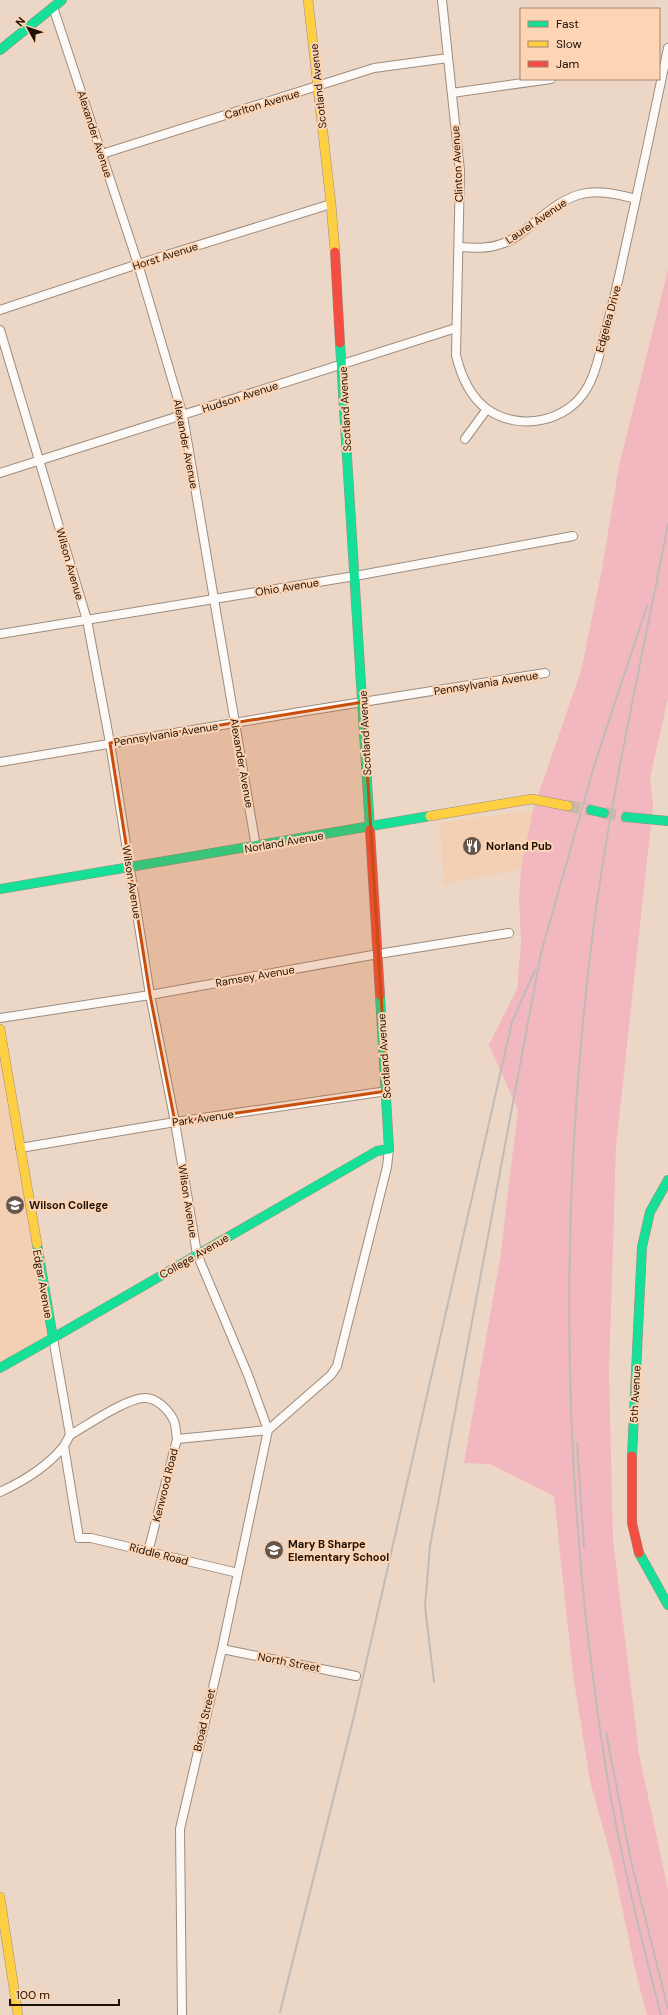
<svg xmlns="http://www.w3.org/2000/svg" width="668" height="2015" font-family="'DM Sans',sans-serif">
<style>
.built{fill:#f3cfb3}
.green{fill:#f3b7bf}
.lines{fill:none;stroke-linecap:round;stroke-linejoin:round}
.secondary-tunnel{stroke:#cdb8a8;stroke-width:12;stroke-dasharray:12 6;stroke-linecap:butt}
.street-casing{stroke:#9d8d7f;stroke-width:10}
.fast-casing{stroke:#9d8d7f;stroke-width:10}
.slow-casing{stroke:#9d8d7f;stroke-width:10}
.jam-casing{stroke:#9d8d7f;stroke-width:10}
.street{stroke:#fcf9f6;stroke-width:8}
.fast{stroke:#16e098;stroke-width:9}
.slow{stroke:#ffcf43;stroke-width:9}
.jam{stroke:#f24e42;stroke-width:9}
.rail{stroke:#c1bbb7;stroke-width:2}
.marked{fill:#ca4e0b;fill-opacity:0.2;stroke:#ca4e0b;stroke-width:3;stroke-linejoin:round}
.labels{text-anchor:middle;stroke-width:4;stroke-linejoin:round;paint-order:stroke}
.street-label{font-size:11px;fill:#1e1106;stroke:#fdd4b4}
.poi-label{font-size:11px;font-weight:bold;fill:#1e1106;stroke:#fdd4b4;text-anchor:start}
</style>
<rect width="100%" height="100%" fill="#ecd6c5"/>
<path class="built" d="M533,810L521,869L444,884L440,823Z
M0,1029L53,1338L0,1368Z"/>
<path class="green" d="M668,270V699L650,777L653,805L616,1146L609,1373L613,1541L639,1754L668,1890V2015H647L635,1969L613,1864L590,1781L573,1674L554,1496L490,1464L464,1463L500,1259L518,1110L489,1045L517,989L521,944L519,896L521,869L533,810L581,671L602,569L619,466Z"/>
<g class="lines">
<path class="secondary-tunnel" d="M568,806L591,810
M604,813L626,817"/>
<defs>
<path id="street" d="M442,0L460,171L456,355C461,376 469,396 487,409C519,432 568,422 587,388C595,375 598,360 602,345C609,318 616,291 622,263C638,191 653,120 668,48
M53,7L138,264L183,416L256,847
M452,93L551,79
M102,154L374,68L448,58
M459,247C473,248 488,249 501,244C514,240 524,231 535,222C573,191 587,186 636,199
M0,310L138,264L331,204
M0,330L87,620L110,743L150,995L175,1122L197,1254L248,1375L268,1430
M465,439L487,409
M0,473L456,328
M0,634L355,576L573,536
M0,762L300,712L545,673
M0,1018L150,995L378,954L509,933
M20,1148L175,1122L387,1091
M53,1338L70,1435L64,1446L79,1538H91L238,1573
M268,1430L331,1375L337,1366L387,1167L389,1149
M70,1435C86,1426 127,1398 144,1398C156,1397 169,1410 174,1421C176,1426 176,1433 177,1439L148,1552
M177,1439L268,1430
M0,1492C24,1481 47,1467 64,1446
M222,1649L356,1676
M182,2015L180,1829L222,1649L268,1430"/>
<path id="fast" d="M0,50L62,0
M340,343L370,830
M591,810L604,813
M626,817L668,821
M0,889L430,816
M53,1338L377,1151L389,1149L380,995
M0,1368L53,1338L37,1244
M632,1456L642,1247L650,1212L668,1180
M639,1553L668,1605"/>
<path id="slow" d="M308,0L331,204L335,252
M430,816L532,799L568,806
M0,1029L37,1244
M0,1897L18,2015"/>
<path id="jam" d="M335,252L340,343
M370,830L380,995
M632,1456V1523L639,1553"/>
</defs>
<use href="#street" class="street-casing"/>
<use href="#fast" class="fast-casing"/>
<use href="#slow" class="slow-casing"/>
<use href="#jam" class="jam-casing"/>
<use href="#street" class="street"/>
<use href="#fast" class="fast"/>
<use href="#slow" class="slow"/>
<use href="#jam" class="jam"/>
<path class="rail" d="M577,1443L584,1547
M434,1682L425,1606L430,1546L541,953L595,763L647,606
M606,1732L631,1861L668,2009
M280,2012L354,1716L512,1022L535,970
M661,2015C639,1930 617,1843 604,1756C562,1486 558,1220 591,948C608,805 641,665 668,524"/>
</g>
<path class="marked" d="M363,702L387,1091L175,1122L150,995L110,743Z"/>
<defs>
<symbol id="restaurant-disc" viewBox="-11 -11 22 22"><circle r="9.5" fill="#665649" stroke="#fdd4b4"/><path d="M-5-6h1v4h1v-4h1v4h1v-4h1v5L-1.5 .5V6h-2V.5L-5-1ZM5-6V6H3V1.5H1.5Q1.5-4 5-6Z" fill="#fff"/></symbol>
<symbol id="university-disc" viewBox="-11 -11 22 22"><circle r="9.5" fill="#665649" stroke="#fdd4b4"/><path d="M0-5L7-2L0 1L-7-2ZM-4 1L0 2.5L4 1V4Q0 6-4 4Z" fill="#fff"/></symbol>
<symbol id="school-disc" viewBox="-11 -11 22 22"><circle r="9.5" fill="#665649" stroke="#fdd4b4"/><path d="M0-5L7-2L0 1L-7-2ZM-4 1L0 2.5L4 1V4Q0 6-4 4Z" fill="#fff"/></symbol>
</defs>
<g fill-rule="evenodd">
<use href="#restaurant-disc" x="461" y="835" width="22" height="22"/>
<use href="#university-disc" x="4" y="1194" width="22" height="22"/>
<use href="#school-disc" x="263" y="1539" width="22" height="22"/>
</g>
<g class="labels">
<g class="street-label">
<text transform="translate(318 86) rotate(-96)" y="4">Scotland Avenue</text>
<text transform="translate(262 104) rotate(-17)" y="4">Carlton Avenue</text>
<text transform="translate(95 134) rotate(72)" y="4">Alexander Avenue</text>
<text transform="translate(457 164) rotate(-93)" y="4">Clinton Avenue</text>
<text transform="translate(536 221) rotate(-34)" y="4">Laurel Avenue</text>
<text transform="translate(165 256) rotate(-18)" y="4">Horst Avenue</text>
<text transform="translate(608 319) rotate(-75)" y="4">Edgelea Drive</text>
<text transform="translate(240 397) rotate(-18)" y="4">Hudson Avenue</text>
<text transform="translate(345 409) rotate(-93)" y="4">Scotland Avenue</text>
<text transform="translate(186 444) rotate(79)" y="4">Alexander Avenue</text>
<text transform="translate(70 564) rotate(74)" y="4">Wilson Avenue</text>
<text transform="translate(287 587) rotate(-9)" y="4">Ohio Avenue</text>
<text transform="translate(486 683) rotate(-9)" y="4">Pennsylvania Avenue</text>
<text transform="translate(365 733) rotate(-93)" y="4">Scotland Avenue</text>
<text transform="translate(166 734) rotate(-9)" y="4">Pennsylvania Avenue</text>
<text transform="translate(242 763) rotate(80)" y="4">Alexander Avenue</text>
<text transform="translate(284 842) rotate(-10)" y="4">Norland Avenue</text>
<text transform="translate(132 882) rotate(81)" y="4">Wilson Avenue</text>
<text transform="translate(255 976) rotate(-10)" y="4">Ramsey Avenue</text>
<text transform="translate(384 1056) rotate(-94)" y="4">Scotland Avenue</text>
<text transform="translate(203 1118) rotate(-8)" y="4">Park Avenue</text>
<text transform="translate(188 1201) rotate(81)" y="4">Wilson Avenue</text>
<text transform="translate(194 1256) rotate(-30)" y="4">College Avenue</text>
<text transform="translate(43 1284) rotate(80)" y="4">Edgar Avenue</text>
<text transform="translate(635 1394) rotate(-87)" y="4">5th Avenue</text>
<text transform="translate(165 1485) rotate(-76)" y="4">Kenwood Road</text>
<text transform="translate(159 1554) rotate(14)" y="4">Riddle Road</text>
<text transform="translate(289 1662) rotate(11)" y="4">North Street</text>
<text transform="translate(204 1720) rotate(-77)" y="4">Broad Street</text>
</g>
<g class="poi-label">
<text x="486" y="850">Norland Pub</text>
<text x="29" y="1209">Wilson College</text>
<text x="288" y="1548">Mary B Sharpe<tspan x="288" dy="13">Elementary School</tspan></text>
</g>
</g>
<rect x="520" y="8" width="140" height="72" fill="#fdd4b4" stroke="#a4866e"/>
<rect x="528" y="21" width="20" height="6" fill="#16e098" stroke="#a4866e"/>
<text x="556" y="28" font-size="12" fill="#1e1106">Fast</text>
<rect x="528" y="41" width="20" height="6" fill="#ffcf43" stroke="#a4866e"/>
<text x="556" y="48" font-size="12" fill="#1e1106">Slow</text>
<rect x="528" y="61" width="20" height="6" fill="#f24e42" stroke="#a4866e"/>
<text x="556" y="68" font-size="12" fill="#1e1106">Jam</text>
<g transform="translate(28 28) rotate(310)" stroke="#fdd4b4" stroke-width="3" paint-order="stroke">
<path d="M0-3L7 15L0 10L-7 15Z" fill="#1e1106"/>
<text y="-6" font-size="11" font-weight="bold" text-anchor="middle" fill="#1e1106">N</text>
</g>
<path d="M10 1999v6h109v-6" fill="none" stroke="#1e1106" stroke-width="2"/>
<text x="16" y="1999" font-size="12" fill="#1e1106" stroke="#fdd4b4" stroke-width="3" paint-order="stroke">100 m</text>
</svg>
